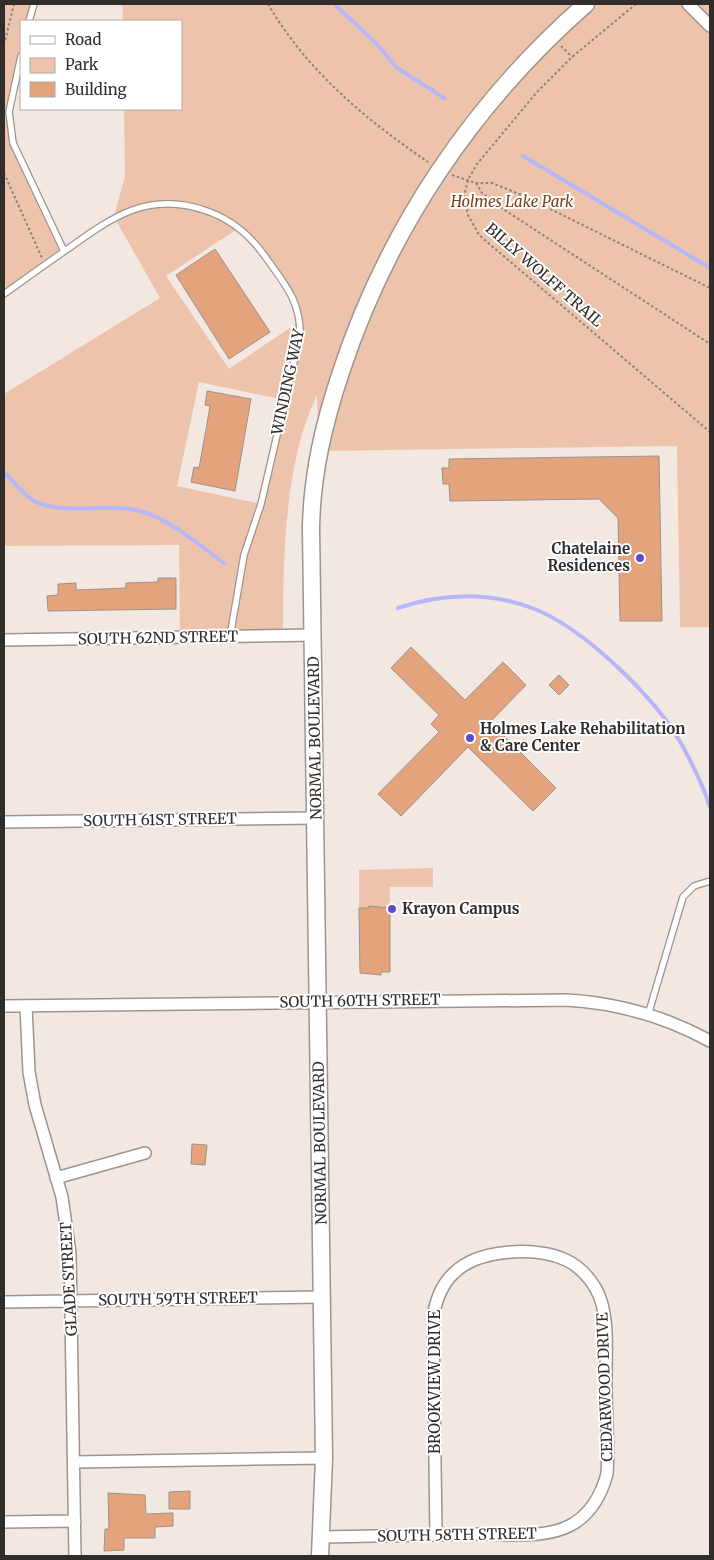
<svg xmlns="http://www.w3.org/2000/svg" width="714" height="1560" font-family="Merriweather,serif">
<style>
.green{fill:#edc4ab;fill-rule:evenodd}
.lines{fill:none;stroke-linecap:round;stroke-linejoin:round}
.stream{stroke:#b7b6f7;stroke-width:4}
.building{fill:#e3a47d;stroke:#9c928c}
.service-casing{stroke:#9e948e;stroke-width:8}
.minor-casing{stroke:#9e948e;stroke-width:14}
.secondary-casing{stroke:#9e948e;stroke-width:19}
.path{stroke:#88817d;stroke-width:2;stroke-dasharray:2.5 2.5;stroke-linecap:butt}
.service{stroke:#fff;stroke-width:5.5}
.minor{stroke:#fff;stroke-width:11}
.secondary{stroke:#fff;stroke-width:16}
.poi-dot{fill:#5f4dc6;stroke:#fff;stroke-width:2}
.labels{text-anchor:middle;stroke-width:4;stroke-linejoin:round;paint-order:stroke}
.park-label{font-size:15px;font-style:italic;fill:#7c4217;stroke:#fff}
.street-label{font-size:15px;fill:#312d2b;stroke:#fff}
.poi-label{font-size:15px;font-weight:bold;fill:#312d2b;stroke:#fff;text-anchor:start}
</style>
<rect width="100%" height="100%" fill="#f2e7e1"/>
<path class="green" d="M4,4H34L29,21H21V56L11,97L13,143L64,251L4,294Z
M122,4H710V627H680L677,446L319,451L317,395C284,462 283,562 283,636L180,638L179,545L4,546V394L160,298L114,217L125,176L124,109H181V21H123ZM239,228C262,251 294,289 300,321L229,369L166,276ZM199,382L285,400L261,504L177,486Z
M433,868V887H390V908L370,906L369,908H359V870Z"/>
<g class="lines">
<path class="stream" d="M334,4L376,43L396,67L444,98
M523,156L710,268
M4,472C13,481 21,492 31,499C58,517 108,502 140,511C171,520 198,544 224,563
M398,608C441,593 489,592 532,608C583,627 656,698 682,745C693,765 703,786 710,807"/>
</g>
<path class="building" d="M215,249L270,332L229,359L176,275Z
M207,391L251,399L235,491L191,482L194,467L199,468L207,424L210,406L205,405Z
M659,456L662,621H620L618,518L599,499L450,501L449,484H443L442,468H449V459Z
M158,578H176V609L48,611L47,596L58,595V584L76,583V590L126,588V583L158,582Z
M411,647L465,700L503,662L526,685L490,722L556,788L533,811L468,747L401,816L378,794L439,732L431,724L439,715L391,668Z
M559,675L569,685L559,695L549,685Z
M369,906L390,908V972H381V975L360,973L359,908H369Z
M192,1144L207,1145L205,1165L191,1164Z
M190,1491V1509H169V1492Z
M108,1493L145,1495L146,1514L173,1513V1526L155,1527V1538H124V1550L104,1551L105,1529H109Z"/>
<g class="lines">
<defs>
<path id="service" d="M29,21L34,4
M21,56L9,112L13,143L64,251
M4,294C25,279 47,263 69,248C112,217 149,191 204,210C229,218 249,234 264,255C283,282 301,300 300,336L261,504L244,555L230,637
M648,1015L683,897L694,886L710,881"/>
<path id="minor" d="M688,4L710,26
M4,640L313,635
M4,822L316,818
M4,1006L567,1000C617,1003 666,1017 710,1041
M26,1006L29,1072L35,1105L62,1197L70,1253L75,1556
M56,1178L145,1153
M4,1302L322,1297
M74,1462L324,1458
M4,1522L75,1521
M322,1537C375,1536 428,1535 481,1534C509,1534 545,1539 571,1525C591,1514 601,1496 607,1474C609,1447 606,1418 606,1390C605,1361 611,1315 596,1289C589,1277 579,1266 566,1260C536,1246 478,1249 454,1273C441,1285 436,1300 433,1317L436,1535"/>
<path id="secondary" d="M320,1556L324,1458L311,528C312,473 324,423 341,372C388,229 473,103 586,4"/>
</defs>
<use href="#service" class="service-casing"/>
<use href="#minor" class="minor-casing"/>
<use href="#secondary" class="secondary-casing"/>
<path class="path" d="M268,4C307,71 365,119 428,162
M636,4L572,57L537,92L477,164L468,180L464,196L468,215L479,235L710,432
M4,45L14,4
M561,46L572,57
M4,173L42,258
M452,175L476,183H492L524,196L710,288
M476,183L482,193L497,205L710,344"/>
<use href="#service" class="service"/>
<use href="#minor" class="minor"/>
<use href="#secondary" class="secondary"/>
</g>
<g class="poi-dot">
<circle cx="640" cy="558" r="5"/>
<circle cx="470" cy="738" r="5"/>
<circle cx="392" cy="909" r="5"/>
</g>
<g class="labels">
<g class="park-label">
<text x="512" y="207">Holmes Lake Park</text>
</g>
<g class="street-label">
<text transform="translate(544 275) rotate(41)" y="5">BILLY WOLFF TRAIL</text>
<text transform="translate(288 382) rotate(-78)" y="5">WINDING WAY</text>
<text transform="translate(158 638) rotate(-1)" y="5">SOUTH 62ND STREET</text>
<text transform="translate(315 738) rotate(-91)" y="5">NORMAL BOULEVARD</text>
<text transform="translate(160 820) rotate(-1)" y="5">SOUTH 61ST STREET</text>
<text transform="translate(360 1001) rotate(-1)" y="5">SOUTH 60TH STREET</text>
<text transform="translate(320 1143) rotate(-91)" y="5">NORMAL BOULEVARD</text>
<text transform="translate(69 1279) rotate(-93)" y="5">GLADE STREET</text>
<text transform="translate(178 1299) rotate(-1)" y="5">SOUTH 59TH STREET</text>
<text transform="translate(435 1382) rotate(-90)" y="5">BROOKVIEW DRIVE</text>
<text transform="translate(605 1387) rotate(-92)" y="5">CEDARWOOD DRIVE</text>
<text transform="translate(457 1535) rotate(-1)" y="5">SOUTH 58TH STREET</text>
</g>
<g class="poi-label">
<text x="630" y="554" text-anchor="end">Chatelaine<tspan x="630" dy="17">Residences</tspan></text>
<text x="480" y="734">Holmes Lake Rehabilitation<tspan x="480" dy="17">&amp; Care Center</tspan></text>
<text x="402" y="914">Krayon Campus</text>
</g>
</g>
<rect width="714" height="1560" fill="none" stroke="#312d2b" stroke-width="10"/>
<rect x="20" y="20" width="162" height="90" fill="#ffffff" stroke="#adabaa"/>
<rect x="30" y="36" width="25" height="8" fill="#ffffff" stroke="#adabaa"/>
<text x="65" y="45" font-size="15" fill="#312d2b">Road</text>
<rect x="30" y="58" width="25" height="15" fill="#edc4ab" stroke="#adabaa"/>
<text x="65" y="70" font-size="15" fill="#312d2b">Park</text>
<rect x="30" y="82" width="25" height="15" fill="#e3a47d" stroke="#adabaa"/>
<text x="65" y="95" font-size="15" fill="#312d2b">Building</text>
</svg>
